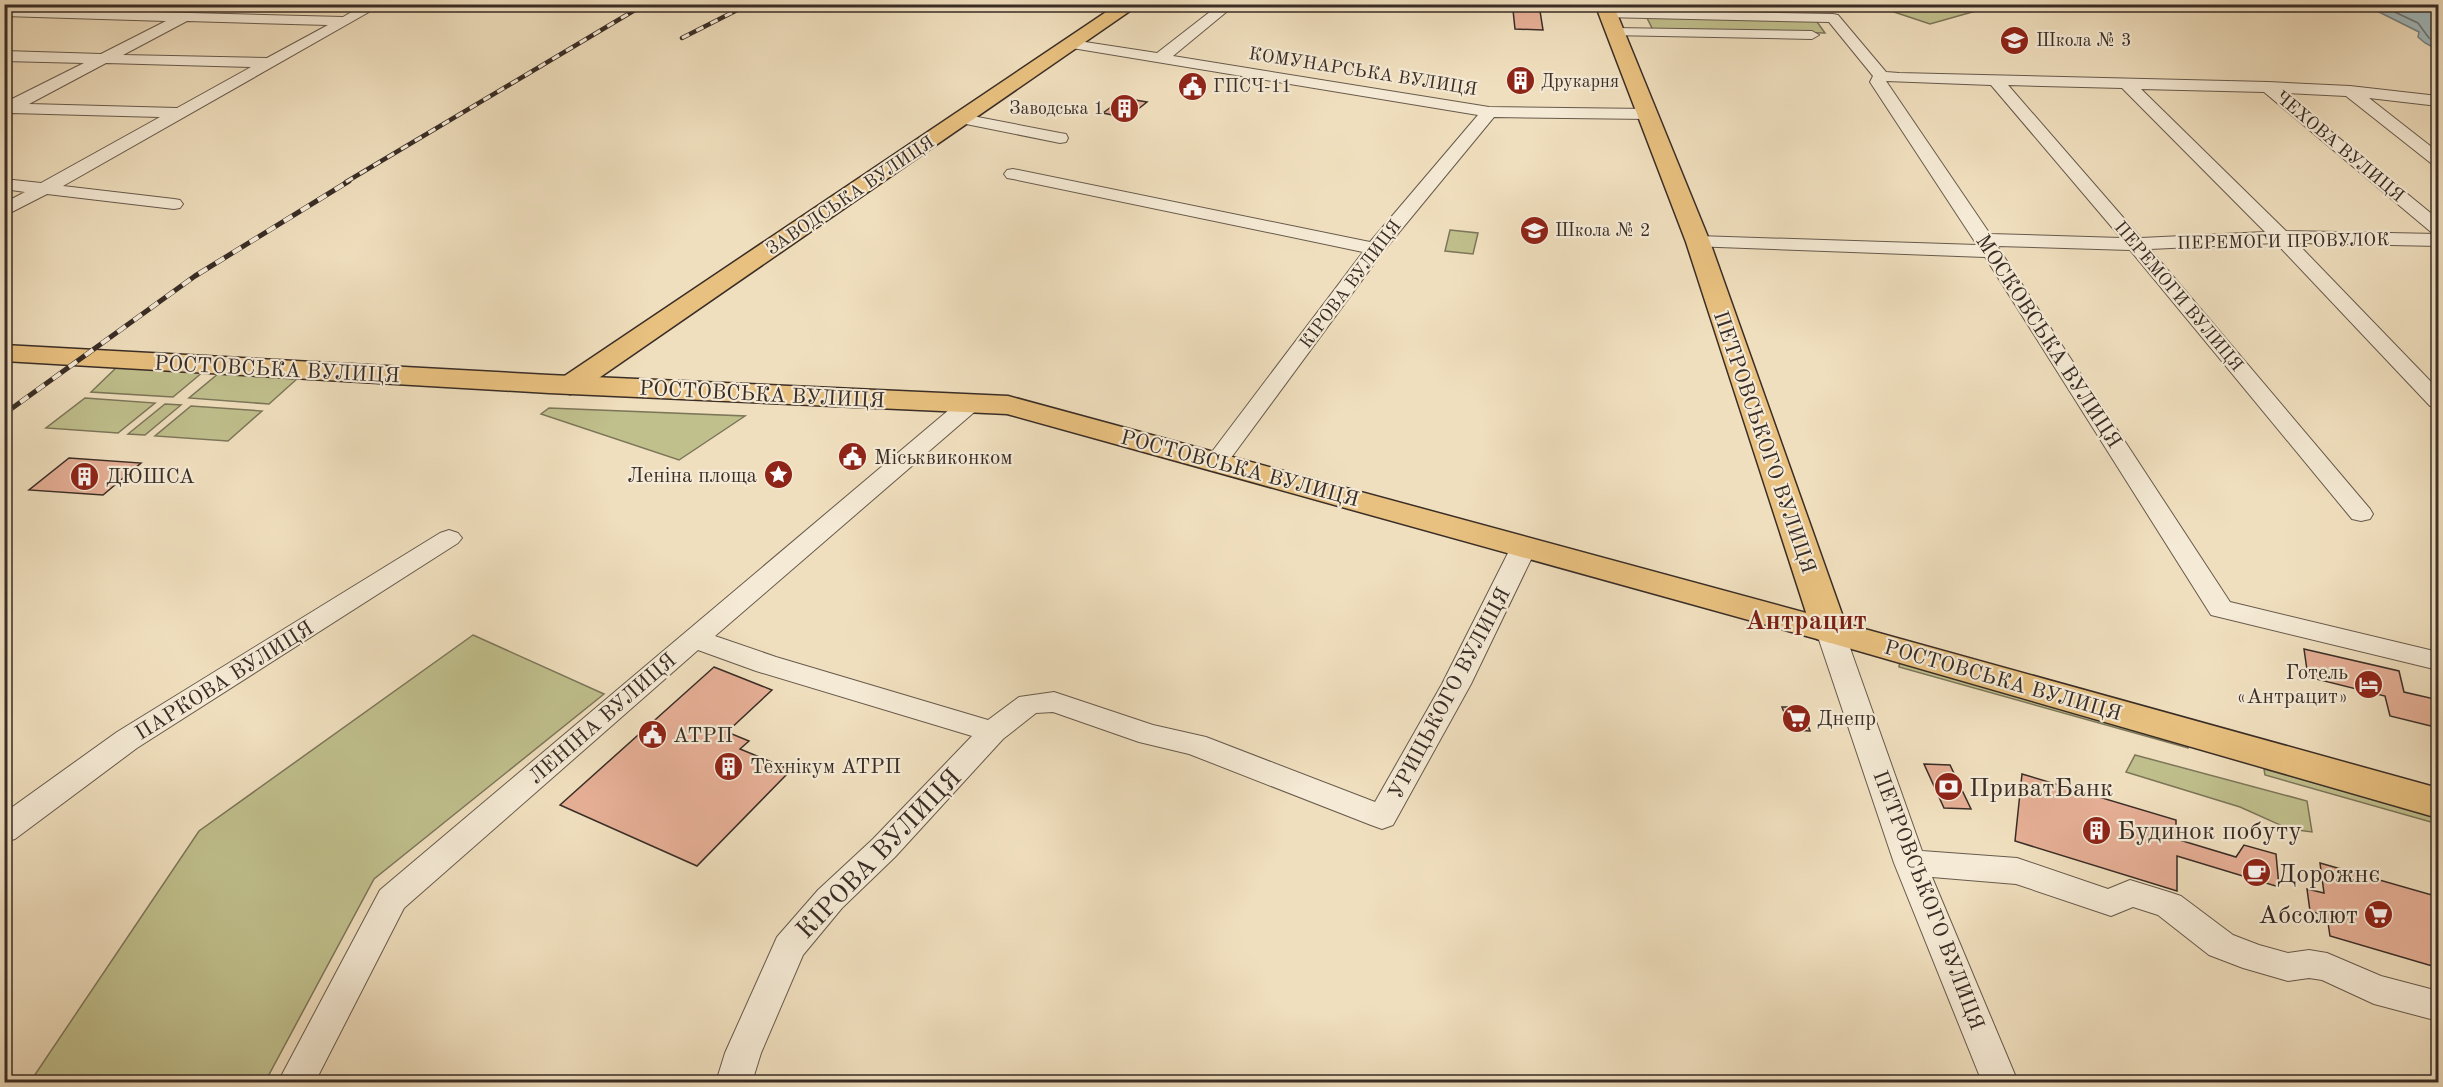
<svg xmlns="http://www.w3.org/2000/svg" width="2443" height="1087" font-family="'Old Standard TT',serif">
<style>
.green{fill:#c0c08d;stroke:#7c765a;stroke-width:1.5}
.water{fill:#a0b9bd;stroke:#778181;stroke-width:1.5}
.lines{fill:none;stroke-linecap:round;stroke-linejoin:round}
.shore{stroke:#6c7372;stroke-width:1.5}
.building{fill:#e6af96;stroke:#392d26;stroke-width:1.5}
.minor-casing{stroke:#675a4c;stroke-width:2}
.major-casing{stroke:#392d26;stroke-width:3}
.highway-casing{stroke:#392d26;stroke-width:3}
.minor{fill:#f5ead5;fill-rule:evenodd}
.major{fill:#e8c07f;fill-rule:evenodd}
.highway{fill:#e8c07f;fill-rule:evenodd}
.rail-far1-casing{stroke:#392d26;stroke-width:4.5}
.rail-casing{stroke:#392d26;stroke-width:5}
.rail-far1{stroke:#f5ead5;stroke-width:3;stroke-dasharray:8;stroke-linecap:butt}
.rail{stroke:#f5ead5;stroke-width:4;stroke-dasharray:10;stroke-linecap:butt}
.labels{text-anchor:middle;stroke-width:4.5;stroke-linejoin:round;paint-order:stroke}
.far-poi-label{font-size:18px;fill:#392d26;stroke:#f5ead5;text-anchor:start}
.far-street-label{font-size:18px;fill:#392d26;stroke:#f5ead5}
.street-label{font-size:21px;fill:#392d26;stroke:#f5ead5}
.poi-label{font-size:21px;fill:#392d26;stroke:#f5ead5;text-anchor:start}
.near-poi-label{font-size:26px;fill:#392d26;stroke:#f5ead5;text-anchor:start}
.near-street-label{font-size:26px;fill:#392d26;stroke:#f5ead5}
.district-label{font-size:27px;font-weight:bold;fill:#7a1f14;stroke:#f5ead5}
</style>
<rect width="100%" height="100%" fill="#f0dfbe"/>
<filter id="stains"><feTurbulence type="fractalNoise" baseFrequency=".00333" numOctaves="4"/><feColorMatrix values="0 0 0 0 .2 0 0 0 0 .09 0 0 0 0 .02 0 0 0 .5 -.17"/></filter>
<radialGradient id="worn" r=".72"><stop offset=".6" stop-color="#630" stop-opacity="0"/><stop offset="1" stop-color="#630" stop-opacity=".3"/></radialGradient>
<path class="green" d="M1873,5H1997L1930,24Z
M1646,16L1815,19L1825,33L1653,30Z
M1450,230L1478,233L1473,254L1445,251Z
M117,367L203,372L173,397L91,392Z
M219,373L298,378L269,404L189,398Z
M85,398L155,403L118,433L46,428Z
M165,404L181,405L145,435L128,434Z
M191,406L262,411L228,441L155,436Z
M549,408L745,416L679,460L541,414Z
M473,635L604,694L374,879L265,1082H30L199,831Z
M1900,660L2186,740L2188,748L1899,667Z
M2135,755L2307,801L2312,832L2289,829L2240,807L2126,772Z
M2264,769L2438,817V824L2265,775Z"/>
<path class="water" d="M2365,5H2423L2438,10V50L2425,43L2418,37L2419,32Z"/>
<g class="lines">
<path class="shore" d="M2378,4L2418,23L2429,38L2438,44"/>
</g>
<path class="building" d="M1513,10L1540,11L1543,30L1515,29Z
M1123,98L1147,102L1127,118L1103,113Z
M69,458L141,463L103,495L29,490Z
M2304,649L2399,671L2404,692L2439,700V728L2390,716L2385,696L2308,677Z
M714,667L772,690L727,732L749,741L740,749L791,770L697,866L560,805Z
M1782,707H1801L1810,731L1791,730Z
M1924,764L1950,765L1971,809L1944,808Z
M2022,774L2176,820V839L2236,857L2244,845L2276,854L2279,887L2177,856V891L2015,841Z
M2320,863L2439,897V968L2330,936L2327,916L2310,911L2307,889L2324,893Z"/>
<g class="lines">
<defs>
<path id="minor" d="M365,4H383L63,186L174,199L180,200L183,204L180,208L174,209L47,194L4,216V203L25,192L4,189V179L41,183L160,117L11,113L4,115V103L84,63L4,61V51L101,54L166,21L4,16V8L343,17ZM187,21L328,25L267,58L123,55ZM106,63L251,67L177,108L29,104Z
M1220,4H1236L1173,56L1489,107L1649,109L1657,114L1649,119L1494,117L1382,253L1225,466L1217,468L1209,466L1205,461L1363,252L1013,179L1007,178L1004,174L1007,170L1013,169L1370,242L1478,115L1072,48L1065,44L1072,40L1157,53Z
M1607,10L1833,14L1838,15L1886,72L1899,73L2268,82L2350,86L2438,96V106L2369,98L2438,152V165L2432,164L2346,96L2284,93L2438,219V234L2431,232L2264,92L2141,89L2286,231L2438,234V246L2297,243L2438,389V408L2430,406L2276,243L2150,249L2370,509L2373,514L2370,519L2361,521L2352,519L2130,250L1997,246L2230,602L2438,652V670L2211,615L1985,257L1691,246L1688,242L1691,238L1698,236L1977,245L1870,82L1873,76L1829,22L1602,17L1600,14L1602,11ZM1886,81L1991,85L2121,238L1990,234ZM2008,85L2122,88L2265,232L2141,238Z
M1614,28L1812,31L1819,35L1812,39L1609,35L1607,32Z
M962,114L1060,133L1066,134L1068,138L1066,142L1060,143L956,122L954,119L956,116Z
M971,396L979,398L982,403L979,408L715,636L776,657L988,720L1019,697L1054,692L1153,725L1206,737L1375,802L1442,684L1511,547L1515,541L1524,539L1533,541L1537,547L1471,684L1393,825L1382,829L1371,825L1189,754L1139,742L1053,712L1036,713L1003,739L895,857L842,908L803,955L761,1053L752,1082H716L725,1053L777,937L818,890L873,839L972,736L756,671L698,650L404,908L315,1082H278L380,890L963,398Z
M449,530L458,533L462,538L458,543L137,748L15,839L4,842V813L117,732L440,533Z
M1830,622L1840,625L1844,631L1922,851L2017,858L2108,889L2130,880L2169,892L2181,896L2233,935L2259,945L2288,953L2309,950L2327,953L2381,976L2438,991V1021L2374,1004L2322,980L2309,978L2288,981L2243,968L2209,955L2158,915L2133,907L2111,916L2016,884L1932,877L2018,1082H1982L1894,863L1816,631L1820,625Z"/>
<path id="major" d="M1118,4H1140L580,391L570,394L560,391L556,385L560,379Z
M1595,4H1613L1710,242L1848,631L1843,639L1830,643L1817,639L1812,631L1686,242Z"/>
<path id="highway" d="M4,345L549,375L1008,396L1843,623L2438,788V818L1817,639L1007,414L549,393L4,361Z"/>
</defs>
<use href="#minor" class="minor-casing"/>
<use href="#major" class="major-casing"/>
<use href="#highway" class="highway-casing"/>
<use href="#minor" class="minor"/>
<use href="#major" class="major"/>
<use href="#highway" class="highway"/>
<defs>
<path id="rail-far1" d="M682,38L749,4
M346,182L645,4"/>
<path id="rail" d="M4,414L195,276L349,181"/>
</defs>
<use href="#rail-far1" class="rail-far1-casing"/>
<use href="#rail" class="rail-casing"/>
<use href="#rail-far1" class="rail-far1"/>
<use href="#rail" class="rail"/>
</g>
<defs>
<symbol id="school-disc" viewBox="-11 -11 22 22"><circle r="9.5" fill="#8f2418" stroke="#f5ead5"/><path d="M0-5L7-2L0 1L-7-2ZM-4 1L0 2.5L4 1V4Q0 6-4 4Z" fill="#fff"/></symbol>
<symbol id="building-disc" viewBox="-11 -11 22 22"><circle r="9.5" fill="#8f2418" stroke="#f5ead5"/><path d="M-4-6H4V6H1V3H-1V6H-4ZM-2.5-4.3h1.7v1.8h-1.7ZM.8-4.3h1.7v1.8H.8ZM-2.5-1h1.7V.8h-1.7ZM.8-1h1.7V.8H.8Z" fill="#fff"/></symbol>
<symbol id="civic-disc" viewBox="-11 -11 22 22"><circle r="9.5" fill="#8f2418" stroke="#f5ead5"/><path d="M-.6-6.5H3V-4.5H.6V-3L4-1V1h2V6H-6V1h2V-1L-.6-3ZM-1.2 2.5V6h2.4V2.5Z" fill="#fff"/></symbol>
<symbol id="sight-disc" viewBox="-11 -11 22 22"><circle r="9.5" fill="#8f2418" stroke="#f5ead5"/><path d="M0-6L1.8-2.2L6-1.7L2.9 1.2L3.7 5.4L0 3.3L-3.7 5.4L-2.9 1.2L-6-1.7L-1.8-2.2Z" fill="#fff"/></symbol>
<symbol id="hotel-disc" viewBox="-11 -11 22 22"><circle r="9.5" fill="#8f2418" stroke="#f5ead5"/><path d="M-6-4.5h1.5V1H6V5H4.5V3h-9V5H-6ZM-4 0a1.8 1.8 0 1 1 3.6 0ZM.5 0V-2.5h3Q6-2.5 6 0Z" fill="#fff"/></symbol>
<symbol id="supermarket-disc" viewBox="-11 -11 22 22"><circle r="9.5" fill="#8f2418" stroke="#f5ead5"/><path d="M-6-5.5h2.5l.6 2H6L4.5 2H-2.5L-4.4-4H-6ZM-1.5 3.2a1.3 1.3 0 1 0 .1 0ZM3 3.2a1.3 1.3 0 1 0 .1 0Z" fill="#fff"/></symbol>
<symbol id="bank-disc" viewBox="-11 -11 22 22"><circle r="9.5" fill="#8f2418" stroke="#f5ead5"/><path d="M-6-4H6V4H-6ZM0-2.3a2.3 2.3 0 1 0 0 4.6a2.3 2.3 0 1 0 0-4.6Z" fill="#fff"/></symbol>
<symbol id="cafe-disc" viewBox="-11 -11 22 22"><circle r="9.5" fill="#8f2418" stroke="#f5ead5"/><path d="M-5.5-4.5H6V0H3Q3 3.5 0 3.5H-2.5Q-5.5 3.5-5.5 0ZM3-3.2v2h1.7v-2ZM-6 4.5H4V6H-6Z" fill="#fff"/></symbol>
</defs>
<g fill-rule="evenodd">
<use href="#school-disc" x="1998" y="24" width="33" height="33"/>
<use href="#building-disc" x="1504" y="64" width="33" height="33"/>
<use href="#civic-disc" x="1176" y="70" width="33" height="33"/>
<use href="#building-disc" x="1108" y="92" width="33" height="33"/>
<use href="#school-disc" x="1518" y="214" width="33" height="33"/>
<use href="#civic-disc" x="836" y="440" width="33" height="33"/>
<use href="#sight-disc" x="762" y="458" width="33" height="33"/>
<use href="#building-disc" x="68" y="460" width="33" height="33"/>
<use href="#hotel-disc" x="2352" y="668" width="33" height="33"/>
<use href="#supermarket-disc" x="1780" y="702" width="33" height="33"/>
<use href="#civic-disc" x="636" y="718" width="33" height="33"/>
<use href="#building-disc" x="712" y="750" width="33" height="33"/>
<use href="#bank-disc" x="1932" y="770" width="33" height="33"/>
<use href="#building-disc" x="2080" y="814" width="33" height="33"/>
<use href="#cafe-disc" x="2240" y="856" width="33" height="33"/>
<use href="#supermarket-disc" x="2362" y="898" width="33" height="33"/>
</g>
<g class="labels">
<g class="far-poi-label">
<text x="2036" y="46">Школа № 3</text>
<text x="1541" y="87">Друкарня</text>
<text x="1213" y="92">ГПСЧ-11</text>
<text x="1104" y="114" text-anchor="end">Заводська 1</text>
<text x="1555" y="236">Школа № 2</text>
</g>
<g class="far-street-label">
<text transform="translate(1363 71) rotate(9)" y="6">КОМУНАРСЬКА ВУЛИЦЯ</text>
<text transform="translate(2340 146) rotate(40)" y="6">ЧЕХОВА ВУЛИЦЯ</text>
<text transform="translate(850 195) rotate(-34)" y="6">ЗАВОДСЬКА ВУЛИЦЯ</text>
<text transform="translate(2283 241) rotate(-1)" y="6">ПЕРЕМОГИ ПРОВУЛОК</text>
<text transform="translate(1350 284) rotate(-53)" y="6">КІРОВА ВУЛИЦЯ</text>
<text transform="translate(2179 296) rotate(50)" y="6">ПЕРЕМОГИ ВУЛИЦЯ</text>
</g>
<g class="street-label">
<text transform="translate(2049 341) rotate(57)" y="7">МОСКОВСЬКА ВУЛИЦЯ</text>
<text transform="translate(277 369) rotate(3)" y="7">РОСТОВСЬКА ВУЛИЦЯ</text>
<text transform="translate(762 394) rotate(3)" y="7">РОСТОВСЬКА ВУЛИЦЯ</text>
<text transform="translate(1765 442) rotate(71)" y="7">ПЕТРОВСЬКОГО ВУЛИЦЯ</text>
<text transform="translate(1240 468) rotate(15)" y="7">РОСТОВСЬКА ВУЛИЦЯ</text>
<text transform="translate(224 680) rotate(-32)" y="7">ПАРКОВА ВУЛИЦЯ</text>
<text transform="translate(2003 680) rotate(16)" y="7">РОСТОВСЬКА ВУЛИЦЯ</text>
<text transform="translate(1449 693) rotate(-62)" y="7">УРИЦЬКОГО ВУЛИЦЯ</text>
<text transform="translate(602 718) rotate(-41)" y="7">ЛЕНІНА ВУЛИЦЯ</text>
<text transform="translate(1929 900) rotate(69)" y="7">ПЕТРОВСЬКОГО ВУЛИЦЯ</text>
</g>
<g class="poi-label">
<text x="874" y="464">Міськвиконком</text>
<text x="757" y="482" text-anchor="end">Леніна площа</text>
<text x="106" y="483">ДЮШСА</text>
<text x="2348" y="679" text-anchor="end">Готель<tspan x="2348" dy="24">«Антрацит»</tspan></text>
<text x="1817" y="725">Днепр</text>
<text x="673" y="742">АТРП</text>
<text x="750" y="773">Технікум АТРП</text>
</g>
<g class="near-poi-label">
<text x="1969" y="796">ПриватБанк</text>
<text x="2117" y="839">Будинок побуту</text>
<text x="2277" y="882">Дорожнє</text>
<text x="2358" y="923" text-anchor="end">Абсолют</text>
</g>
<g class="near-street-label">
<text transform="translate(878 853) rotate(-46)" y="9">КІРОВА ВУЛИЦЯ</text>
</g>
<g class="district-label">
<text x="1806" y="629">Антрацит</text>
</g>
</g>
<rect width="2443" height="1087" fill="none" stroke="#f0dfbe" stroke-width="24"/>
<rect x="6" y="6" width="2431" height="1075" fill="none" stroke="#392d26" stroke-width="3"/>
<rect x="12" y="12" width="2419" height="1063" fill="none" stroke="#392d26" stroke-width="1.5"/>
<rect width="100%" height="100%" filter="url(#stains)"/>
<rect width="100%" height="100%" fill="url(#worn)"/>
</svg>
